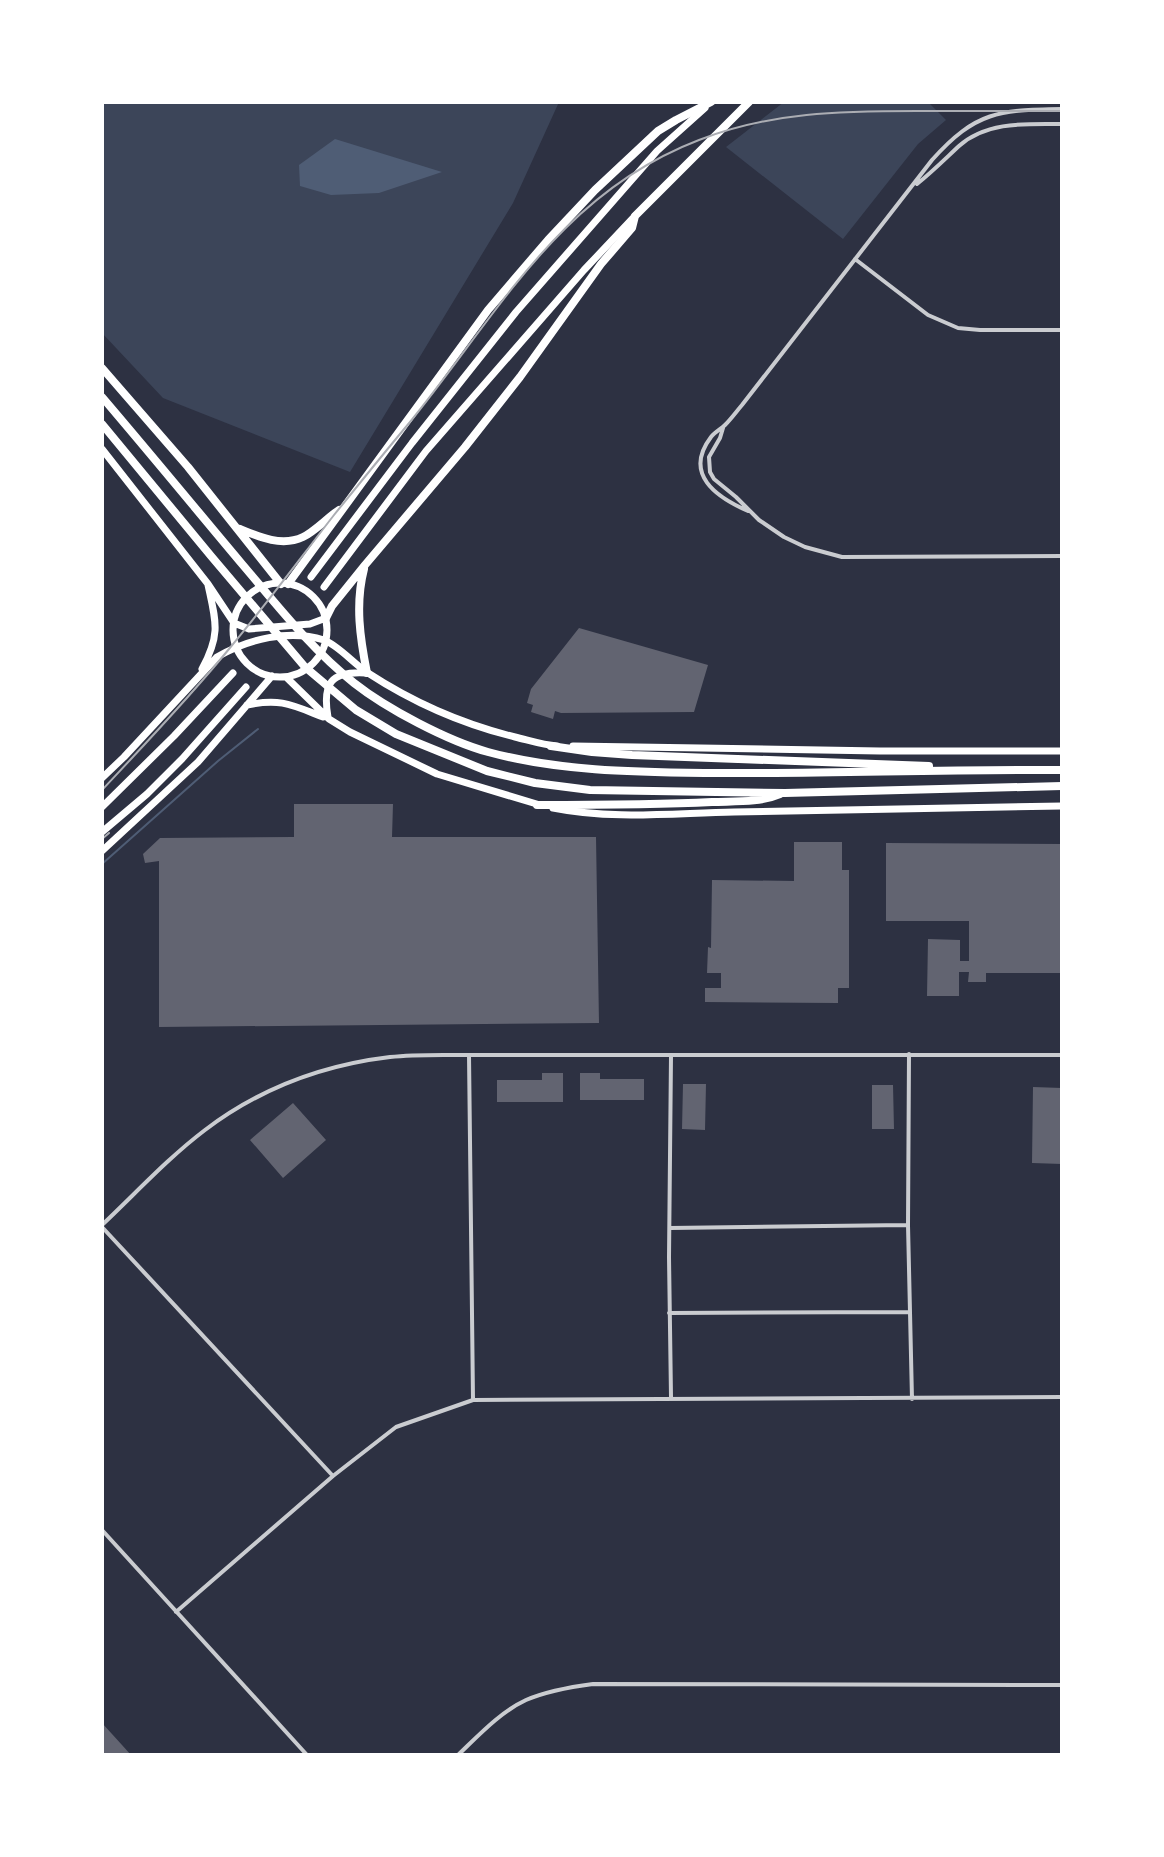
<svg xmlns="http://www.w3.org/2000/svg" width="1164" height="1857" font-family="'Public Sans',sans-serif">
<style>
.green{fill:#3c4559}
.water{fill:#4f5d75}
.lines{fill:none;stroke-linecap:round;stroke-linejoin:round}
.stream{stroke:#4f5d75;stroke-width:2}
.building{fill:#626471}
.minor{stroke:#caccd0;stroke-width:4}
.primary{stroke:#fff;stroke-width:7}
.motorway{stroke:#fff;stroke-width:8}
.rail{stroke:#abadb3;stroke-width:2}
</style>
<rect width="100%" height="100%" fill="#2d3142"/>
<path class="green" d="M102,102H559L513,203L350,472L163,398L102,333Z
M784,102H928L946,120L918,144L843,239L726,147Z"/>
<path class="water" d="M335,139L442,172L379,193L331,195L300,186L299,165Z"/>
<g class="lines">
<path class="stream" d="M102,864L218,761L258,729"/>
</g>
<path class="building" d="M579,628L708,665L694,712L561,713L555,711L553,719L531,712L533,705L527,703L531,689Z
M294,804H393L392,837H596L599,1023L159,1027V861L145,863L143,854L160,838L294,837Z
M794,842H842V870H849V988H838V1003L705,1002V988H721V973H707L708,947L711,948L712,880L794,881Z
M886,843L1062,844V973H986V982H968L969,972H959V996H927L928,939L960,940V961H969V921H886Z
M542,1073H563V1102H497V1080H542Z
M580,1073H600V1079H644V1100H580Z
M683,1084H706L705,1130L682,1129Z
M872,1085H893L894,1129H872Z
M1033,1087L1062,1088V1164L1032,1163Z
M293,1103L326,1140L283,1178L250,1140Z
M102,1723L122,1745L131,1755H102Z"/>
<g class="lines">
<path class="minor" d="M917,184C932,172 945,159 959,146C987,121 1027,124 1062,124
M855,259L928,315L958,328L980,330H1062
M723,428L720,438L709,457L710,472L714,479L736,497L759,520L784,537L805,547L842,557L1062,556
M748,511C716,497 683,474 711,437C715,432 721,429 725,425C731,419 736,412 742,405L932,160C976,111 999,110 1062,109
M909,1054L908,1225L912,1399
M469,1055L473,1400
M102,1225C136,1193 168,1158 205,1130C259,1089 323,1065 390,1057C416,1054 443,1055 469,1055H1062
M102,1227L333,1476
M670,1228L907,1225
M669,1313L910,1312
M671,1397L669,1257L671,1056
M102,1530L307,1755
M176,1612L333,1476L396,1427L473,1400L1062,1397
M458,1755C478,1736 500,1712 526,1700C547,1691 570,1687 593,1684L1062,1685"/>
<path class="primary" d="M102,449L208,584L234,623
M311,577L412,443L516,312L657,151L705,108
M233 630a47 47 0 1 1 94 0a47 47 0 1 1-94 0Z
M324,587L426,451L584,270L635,216
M234,623L249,629L310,624L326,618
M202,669C221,634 216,622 208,585
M286,677L329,719L350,732L437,774L540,805
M247,705C281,698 292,705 323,717
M328,717C322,683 331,671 366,673
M573,746L880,751H1062
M102,778L124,757L217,657C248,639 289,629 324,640C338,645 355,665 368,673C414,703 462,724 515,737C528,740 543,745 557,746
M102,807L174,736L233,673
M553,808C613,820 673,813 734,812C843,810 953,808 1062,806
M102,832L147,794L182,759L246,687
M102,851L198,762L272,676"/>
<path class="motorway" d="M102,368L188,467L281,584
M102,397C149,452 195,508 242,564C277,605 311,649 354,683C387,709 448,741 488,752C557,771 633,772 705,773C824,774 943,769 1062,770
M102,424L211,556L305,667L356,710L396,734L487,771L535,783L590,790L785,793L1062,786
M240,529C259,537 282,547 303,537C314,532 327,518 339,510
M364,569C355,604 360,638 367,673
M288,584L488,310L548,240L595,190L658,131L676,120L711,102
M326,618L332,606L365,565L465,447L520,377L601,264L632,228L635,216L749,102
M551,746L592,752L632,755L929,766
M537,805C595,805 654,805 712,802C734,801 759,803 780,794"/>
<path class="rail" d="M102,790C145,744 189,698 229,649C265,606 299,560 334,515C359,484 384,453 410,422C498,314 560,193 699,140C770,112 842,111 917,111C965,111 1014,111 1062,111
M102,839L109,833"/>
</g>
<rect width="1164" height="1857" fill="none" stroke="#ffffff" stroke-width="208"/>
</svg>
